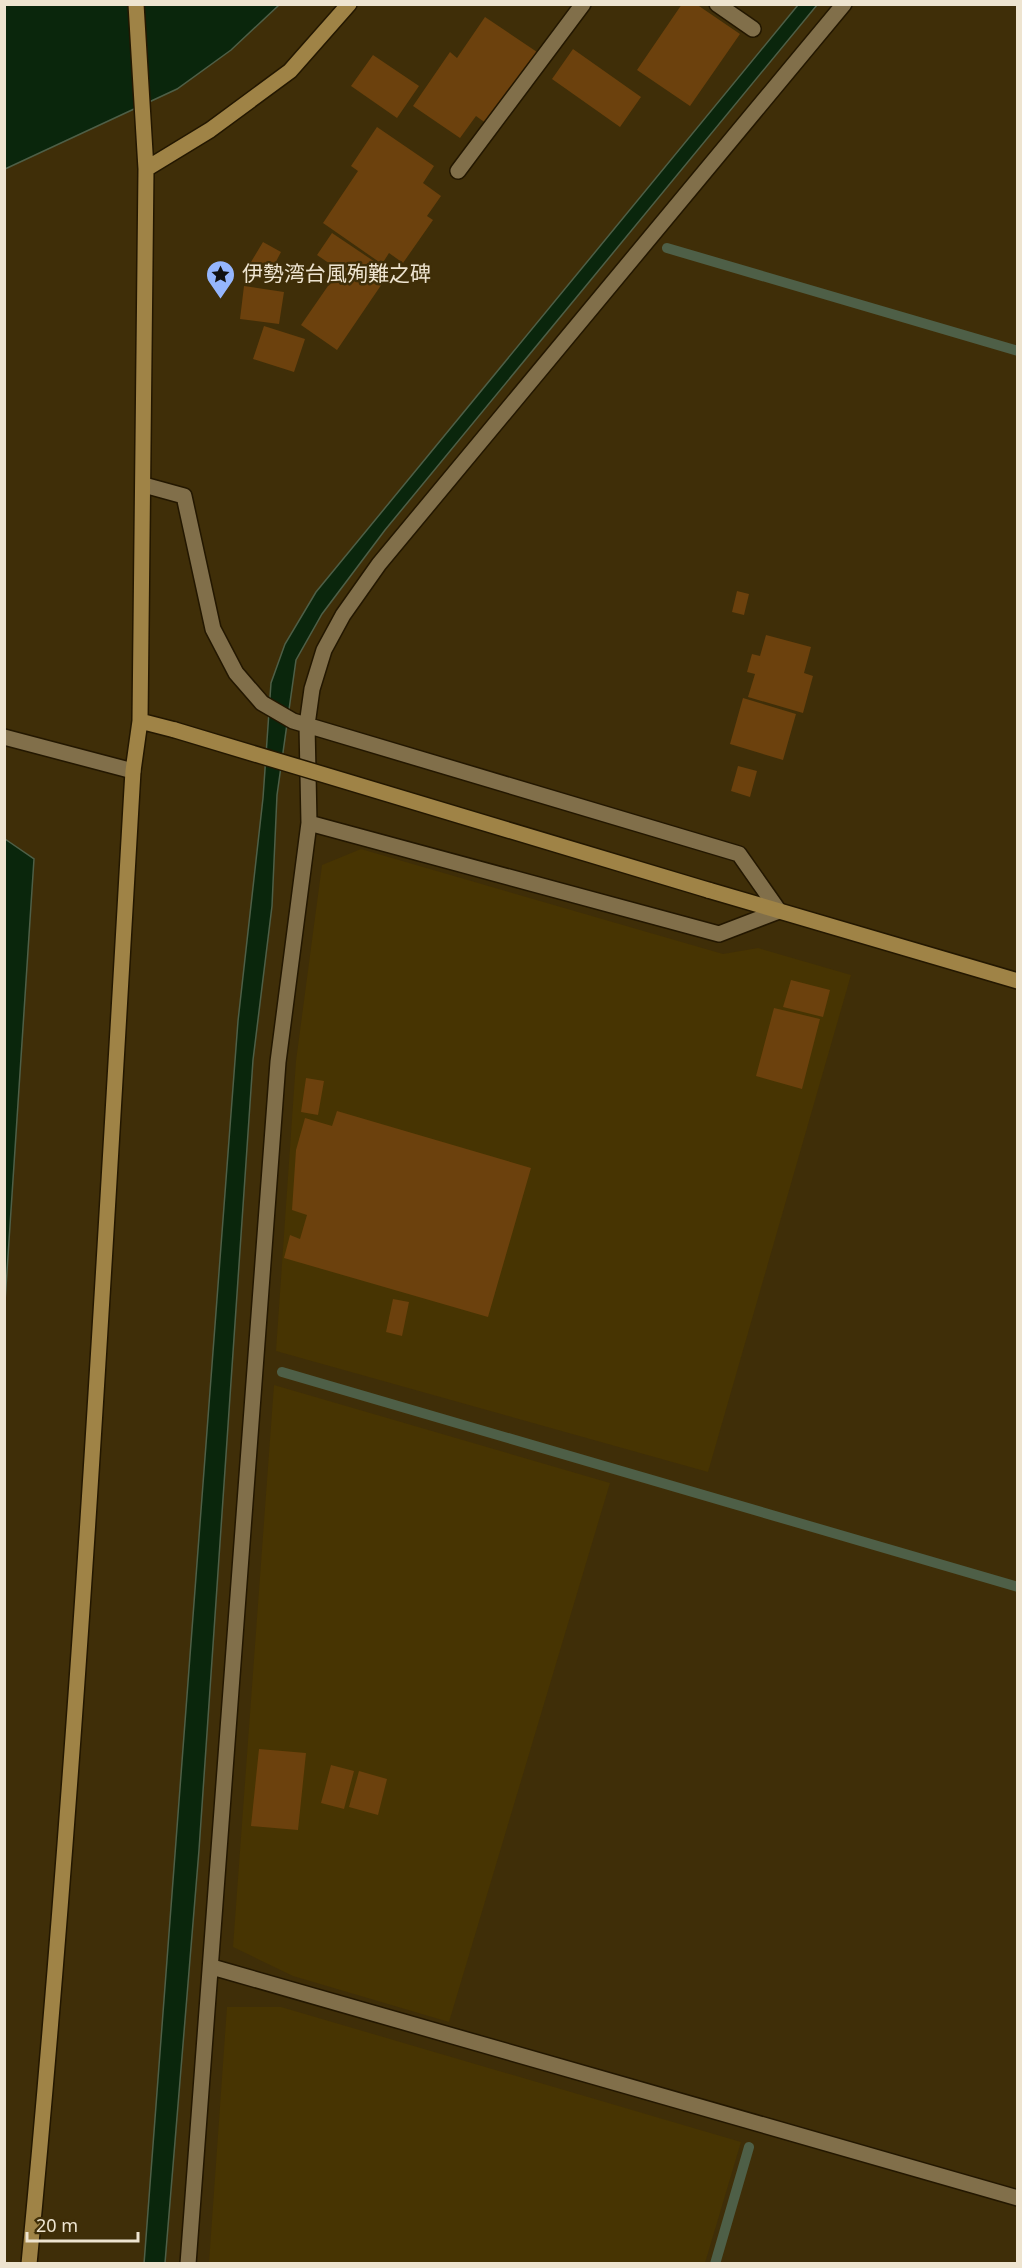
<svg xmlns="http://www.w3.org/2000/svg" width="1022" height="2268" font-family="'Noto Sans','Noto Sans JP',sans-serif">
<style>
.built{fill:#473402}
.water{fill:#0a260c;stroke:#4e5f47;stroke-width:1.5}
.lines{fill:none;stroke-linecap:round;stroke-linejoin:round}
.stream{stroke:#4e5f47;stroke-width:10}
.building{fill:#6c410d}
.lane-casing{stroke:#231700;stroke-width:18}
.street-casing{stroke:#231700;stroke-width:18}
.secondary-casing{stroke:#231700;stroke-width:18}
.lane{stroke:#816f4a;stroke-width:15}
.street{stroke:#816f4a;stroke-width:15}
.secondary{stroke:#9f8346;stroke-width:15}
.secondary-bridge-casing{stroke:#231700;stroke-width:18;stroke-linecap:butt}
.secondary-bridge{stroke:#9f8346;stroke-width:15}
.labels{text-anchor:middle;stroke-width:5;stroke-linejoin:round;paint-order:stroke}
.poi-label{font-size:21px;fill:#eee4d0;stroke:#3f2e08;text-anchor:start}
</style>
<rect width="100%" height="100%" fill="#3f2e08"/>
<path class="built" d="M361,849L723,954L758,948L851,975L708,1472L276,1351L296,1061L322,865Z
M274,1385L610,1483L449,2022L293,1976L233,1947Z
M227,2007H281L741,2142L705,2263H209Z"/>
<path class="water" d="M4,5H279L231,50L177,89L5,169Z
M798,5H817L385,530L322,614L296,660L277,795L272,906L253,1060L199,1850L165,2263L144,2264L238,1021L263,798L271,683L285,644L316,592Z
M5,839L34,859L5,1302Z"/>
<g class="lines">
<path class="stream" d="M667,248L1018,351
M282,1372L1018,1587
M715,2264L749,2147"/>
</g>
<path class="building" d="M682,4H696L740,34L690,106L637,70Z
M485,17L537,52L487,124L476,116L460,138L413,106L450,52L457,58Z
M573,49L641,97L620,127L552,79Z
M373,55L419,86L397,118L351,86Z
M377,127L434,166L423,183L441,196L427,216L433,220L403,263L389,253L382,264L323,223L358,171L351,166Z
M332,233L390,272L337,350L301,325L339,270L317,255Z
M263,242L281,252L270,273L251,262Z
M244,286L284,292L279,324L240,319Z
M264,326L305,339L294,372L253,359Z
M737,591L749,594L744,615L732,612Z
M766,635L811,647L804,673L813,676L803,713L748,697L755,674L747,672L752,654L760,656Z
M743,698L796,714L783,760L730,744Z
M738,766L757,771L750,797L731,791Z
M791,980L830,990L823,1017L783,1007Z
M774,1008L820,1019L802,1089L756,1076Z
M306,1078L324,1081L318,1115L301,1112Z
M337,1111L531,1168L488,1317L284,1258L290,1235L300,1239L307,1215L292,1210L296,1150L305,1118L332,1126Z
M393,1299L409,1302L402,1336L386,1332Z
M259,1749L306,1753L298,1830L251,1826Z
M331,1765L354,1771L344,1809L321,1803Z
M359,1771L387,1779L378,1815L349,1807Z"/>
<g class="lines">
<defs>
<path id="lane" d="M717,4L753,29
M458,171L583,4"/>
<path id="street" d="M144,485L184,496L213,629L236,673L262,703L293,721L739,854L779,911L719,934L309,823
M4,737L133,771
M212,1967L1018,2198
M188,2264L278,1062L309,823L307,725L312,689L324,650L343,615L379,564L844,4"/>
<path id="secondary" d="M136,4L146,169L210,130L290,71L349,4
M140,721L175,730
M708,890L1018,981
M29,2264C77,1767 104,1269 133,771L140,721L146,169"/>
</defs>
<use href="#lane" class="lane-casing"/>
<use href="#street" class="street-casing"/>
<use href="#secondary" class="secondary-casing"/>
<use href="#lane" class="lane"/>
<use href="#street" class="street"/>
<use href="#secondary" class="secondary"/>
<defs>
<path id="secondary-bridge" d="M175,730L708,890"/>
</defs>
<use href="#secondary-bridge" class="secondary-bridge-casing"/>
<use href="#secondary-bridge" class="secondary-bridge"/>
</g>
<defs>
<symbol id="sight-pin" viewBox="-11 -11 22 30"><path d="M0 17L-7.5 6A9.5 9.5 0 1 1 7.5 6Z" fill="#95b6fd" stroke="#3f2e08"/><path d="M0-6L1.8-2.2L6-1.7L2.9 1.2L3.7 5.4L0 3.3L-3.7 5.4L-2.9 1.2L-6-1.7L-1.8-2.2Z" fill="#111"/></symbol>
</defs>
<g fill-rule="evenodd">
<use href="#sight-pin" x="204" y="258" width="33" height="45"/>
</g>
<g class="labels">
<g class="poi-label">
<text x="242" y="281">伊勢湾台風殉難之碑</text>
</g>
</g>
<rect width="1022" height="2268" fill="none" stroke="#eee4d0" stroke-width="12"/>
<path d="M27 2232v9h111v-9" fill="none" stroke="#eee4d0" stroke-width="3"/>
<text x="36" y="2232" font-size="18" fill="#eee4d0" stroke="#3f2e08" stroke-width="4.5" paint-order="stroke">20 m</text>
</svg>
